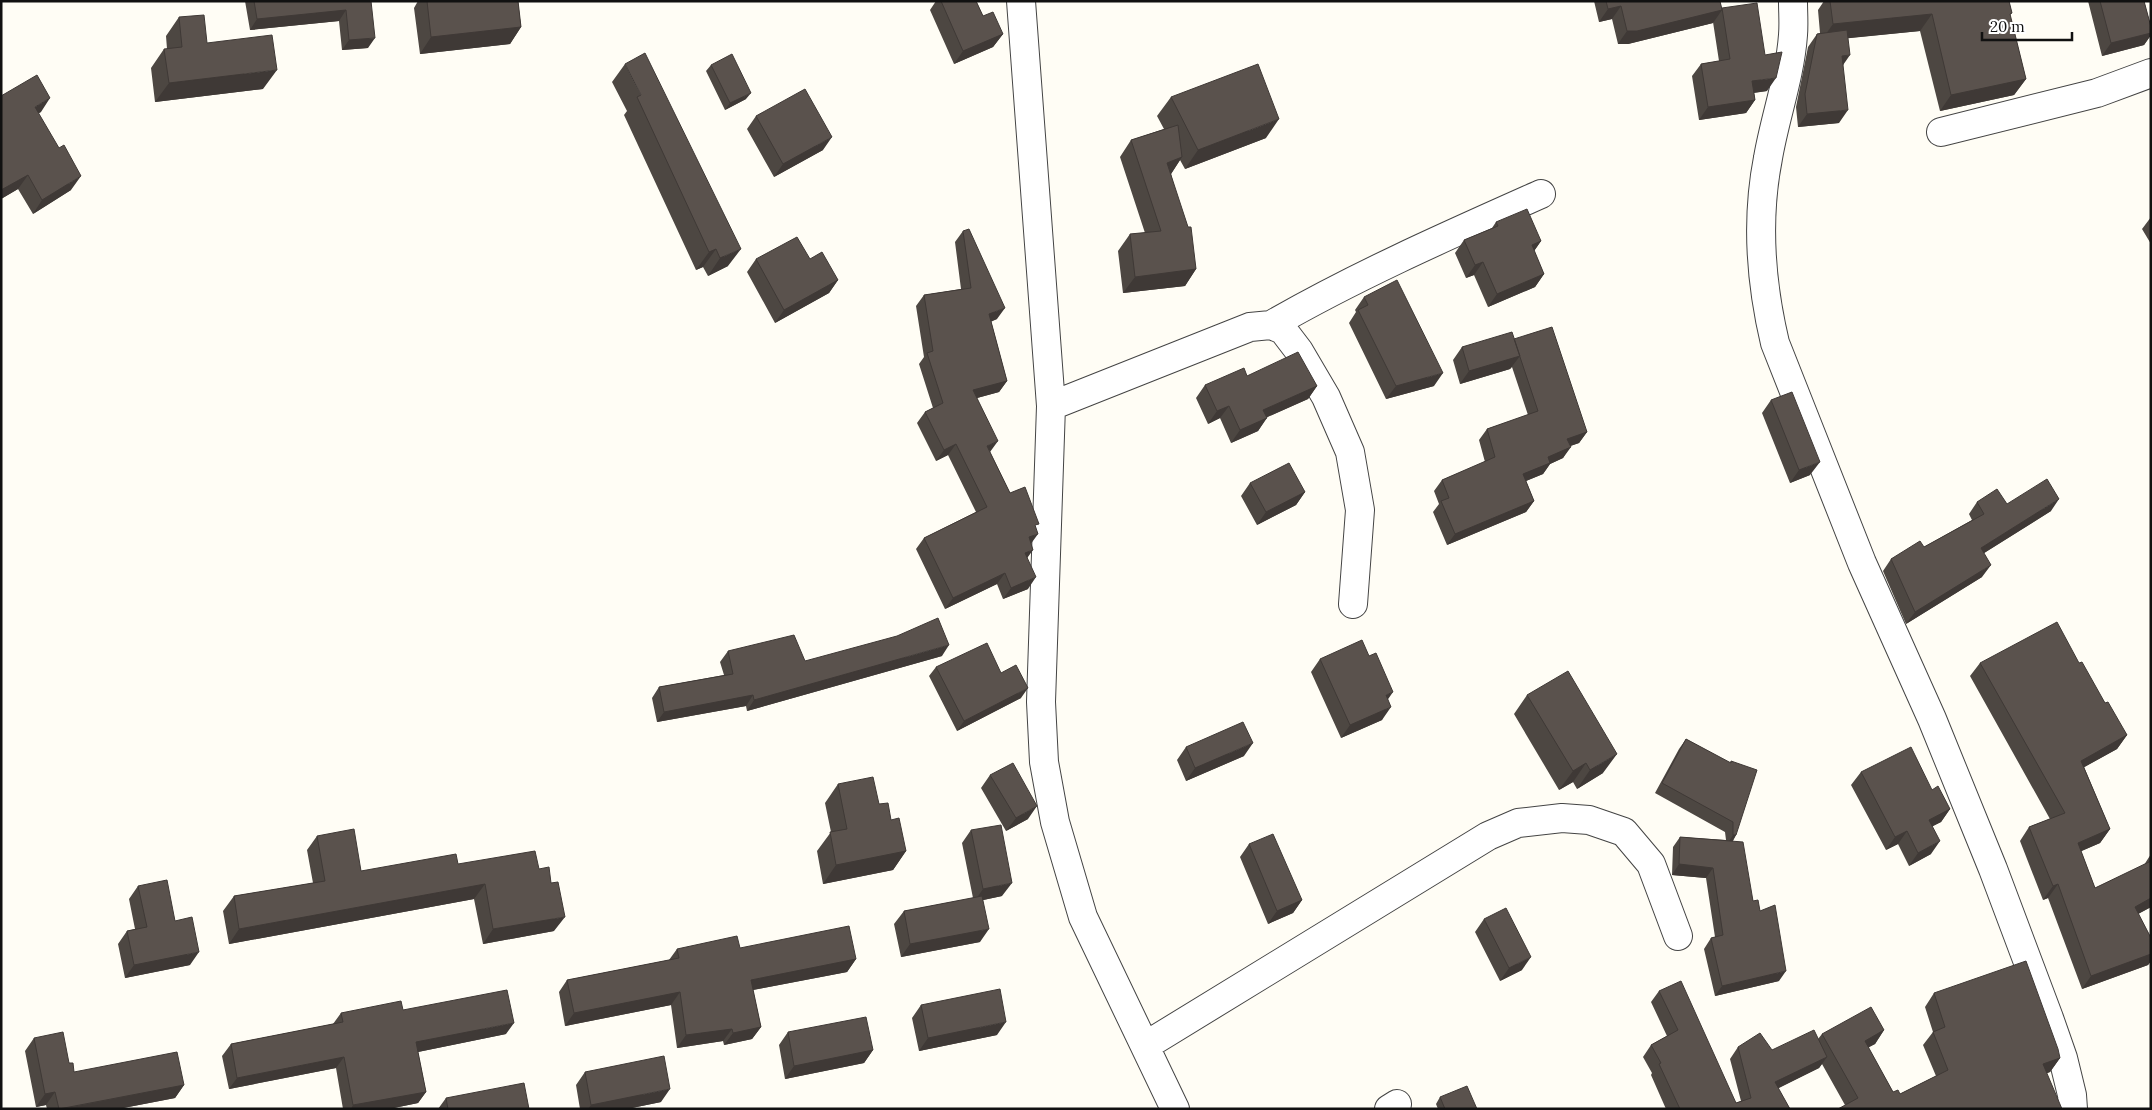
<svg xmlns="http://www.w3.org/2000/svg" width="2152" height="1110" font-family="Lora,serif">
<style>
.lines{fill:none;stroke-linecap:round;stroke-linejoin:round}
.minor-casing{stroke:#444;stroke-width:30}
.minor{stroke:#fff;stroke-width:28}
.wall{fill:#4d4742}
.shaded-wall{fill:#3f3936}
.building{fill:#5a524d;stroke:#3f3936}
</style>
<rect width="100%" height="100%" fill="#fffdf5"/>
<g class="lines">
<defs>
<path id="minor" d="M1021,1L1051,406L1041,702L1044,762L1055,822L1083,917L1175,1109
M1793,1C1793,13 1794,24 1793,35C1790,77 1775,117 1768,158C1756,219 1761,284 1775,343L1862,563L1932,719L1993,869L2049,1018L2063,1058L2072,1095L2073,1109
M1941,132L2097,93L2151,73
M1271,325C1358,275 1449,235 1541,194
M1051,406L1250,327L1271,325L1283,330L1299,351L1326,397L1350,452L1360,510L1353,604
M1145,1046L1488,836L1518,823L1562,818L1589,820L1624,832L1651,864L1678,936
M1389,1109L1397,1104"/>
</defs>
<use href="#minor" class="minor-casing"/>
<use href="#minor" class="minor"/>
</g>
<path class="wall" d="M245,1H371L368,48L342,50L339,21L250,30Z
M418,1H518L521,27L510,44L420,54L414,8Z
M936,1H976L983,16L1003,34L993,47L954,64L930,10Z
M1594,1H1720L1722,9V8L1767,91L1754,93L1755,100L1746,113L1699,120L1692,76L1701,64L1719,61L1713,22V23L1628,44H1618L1612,19L1599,22Z
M1824,1H2009L2012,13L2010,15L2026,79L2014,95L1940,111L1920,31L1848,38L1843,66L1839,123L1798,127L1796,107L1808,47L1817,34L1820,33L1818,10Z
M2088,1H2144L2151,27V35L2144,45L2102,56Z
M179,17L207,43L263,89L155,102L151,68L164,49H167L166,36Z
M625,64L728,266L708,276L703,267L696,270L624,115L627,111L612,82Z
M711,65L746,99L725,110L706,71Z
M1,96L41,112L38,113L71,190L33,214L18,189L1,199Z
M1171,97L1266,138L1185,169L1180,160L1171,174L1196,269L1185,286L1123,293L1118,251L1130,234L1145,233L1120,157L1131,140L1164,129L1157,116Z
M756,116L823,150L774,177L747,129Z
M2151,217V244L2142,229Z
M1496,222L1541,241L1534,251L1544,274L1535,287L1488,307L1474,275L1466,278L1455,253L1464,240L1492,228Z
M963,231L997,319L991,321L1007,381L999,392L977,398L990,452L1010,493L1036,528L1027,558L1028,589L1003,599L997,584L945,609L916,549L924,538L976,512L948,455L936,461L917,423L925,412L933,408L919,364L924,357L916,306L924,295L961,289L955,242Z
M756,259H810L838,280L829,293L775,323L747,272Z
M1364,297L1434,386L1386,399L1349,323L1356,312L1355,310Z
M1514,339L1587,432L1579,443L1570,446L1563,458L1550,464L1543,474L1526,481L1534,501L1526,512L1447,545L1433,512L1439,504L1434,491L1442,480L1485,462L1479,440L1487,429L1528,415L1512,367L1510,369L1460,384L1453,360L1462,347Z
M1247,376L1317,386L1308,399L1267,417L1258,431L1231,443L1220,418L1208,424L1196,398L1205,385Z
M1771,400L1810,475L1790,483L1762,413Z
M1250,483L1305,492L1296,505L1257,525L1241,496Z
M1977,502L2007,504L2051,511L1984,553L1982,577L1906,624L1883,571L1891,559L1924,547L1972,520L1969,514Z
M728,651L805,661L942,656L747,711L746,706L657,722L652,698L659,687L724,675L720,662Z
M1320,659L1388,699L1382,720L1341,738L1311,672Z
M1980,663H2079L2105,703L2127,735L2117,749L2084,767L2110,829L2100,843L2081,851L2095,888L2144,865L2151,854V907L2138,914L2151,938V961L2148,965L2082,989L2048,898L2043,900L2020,841L2029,827L2050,819L1970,676Z
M936,667L1001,673L1021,698L957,731L929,676Z
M1527,695L1603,773L1577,789L1573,782L1559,790L1514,714Z
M1686,739L1730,763L1731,761L1736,835L1733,841L1753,901L1760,911L1779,981L1715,996L1704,949L1711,938L1715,937L1706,878L1672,875L1673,847L1680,837L1726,840L1725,832L1655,793L1679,749Z
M1186,747L1244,756L1186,781L1177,760Z
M1861,772L1932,790L1950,809L1941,822L1932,826L1931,854L1909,866L1898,844L1886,850L1851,785Z
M990,775L1028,819L1006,831L981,788Z
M838,784L879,804L891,820L906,851L893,870L823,884L817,851L831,832L825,803Z
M971,830L1002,896L983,900L980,942L901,957L894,924L904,911L973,898L962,843Z
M317,836L361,871L458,864L539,869L551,883L554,931L483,944L474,899L229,944L223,911L234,896L313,883L307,850Z
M1249,844L1302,900L1293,913L1268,924L1240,857Z
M138,886L175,921L190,965L125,978L118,944L127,931L135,929L129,899Z
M1484,919L1522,970L1500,981L1475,932Z
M740,948L856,959L847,972L753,990L761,1027L752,1039L724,1045L723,1041L677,1048L671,1005L565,1026L559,992L567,980L669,960L677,949Z
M1659,991L1736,1103L1741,1101L1730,1059L1738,1047L1772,1050L1818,1039L1822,1034L1884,1030L1875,1044L1868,1047L1893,1092L1900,1094L1936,1076L1923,1045L1933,1032L1925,1007L1934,993L2060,1058L2050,1072L2047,1073L1845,1105L1822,1064L1819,1068L1778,1088L1790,1109H1666L1651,1075L1652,1073L1643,1057L1651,1045L1667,1036L1651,1002Z
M921,1005L997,1035L919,1051L912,1018Z
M403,1010L506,1034L418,1052L426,1092L418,1103L389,1109H343L336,1068L229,1089L222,1056L231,1044L333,1024L341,1013Z
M788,1032L873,1050L864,1063L785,1079L779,1045Z
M34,1038L69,1063L74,1072L184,1085L175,1098L118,1109H47L46,1105L36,1107L25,1051Z
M585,1072L661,1102L627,1109H580L576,1085Z
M1440,1097L1477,1109H1438L1436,1104Z
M446,1098L529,1109H438Z"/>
<path class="shaded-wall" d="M1621,6L1612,19L1599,22L1608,9Z
M346,10L339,21L250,30L257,19Z
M1722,10L1713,23L1628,44H1618L1627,31Z
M1932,14L1920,31L1821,41L1833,24Z
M521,27L510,44L420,54L431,37Z
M2151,33V35L2144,45L2102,56L2111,43Z
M1003,34L993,47L954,64L963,51Z
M375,38L368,48L342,50L349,40Z
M1850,55L1841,68L1842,56Z
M277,70L263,89L155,102L169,83Z
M1776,78L1767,91L1743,94L1752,81Z
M2026,79L2014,95L1940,111L1951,95Z
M751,93L746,99L725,110L730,103Z
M50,98L41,112L25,121L35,107Z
M1755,100L1746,113L1699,120L1708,107Z
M1848,110L1839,123L1798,127L1807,114Z
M1279,119L1266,138L1185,169L1198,150Z
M832,137L823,150L774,177L783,164Z
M1182,157L1171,174L1167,163Z
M28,175L18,189L1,199V190Z
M81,176L71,190L33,214L42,200Z
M1541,241L1532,254V245Z
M716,249L703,267L696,270L709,252Z
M741,249L728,266L708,276L720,258Z
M1483,262L1474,275L1466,278L1475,265Z
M1196,269L1185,286L1123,293L1135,277Z
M1544,274L1535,287L1488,307L1497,294Z
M838,280L829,293L775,323L784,310Z
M1005,308L997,319L982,326L989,314Z
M1520,356L1510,369L1460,384L1469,371Z
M1443,373L1434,386L1386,399L1396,386Z
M1007,381L999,392L966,401L973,390Z
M1317,386L1308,399L1254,423L1263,410Z
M1229,406L1220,418L1208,424L1217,411Z
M1267,418L1258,431L1231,443L1240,430Z
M1587,432L1579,443L1559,450L1567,439Z
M998,441L990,452L987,446Z
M956,444L948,455L936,461L944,450Z
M1571,447L1563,458L1550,464L1543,474L1516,485L1523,474L1548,457Z
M1820,462L1810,475L1790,483L1799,470Z
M1305,492L1296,505L1257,525L1266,512Z
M2059,499L2051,511L1973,560L1981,548Z
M1534,501L1526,512L1447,545L1455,534Z
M1038,534L1030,545L1029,537Z
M1033,550L1025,561V553Z
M1991,565L1982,577L1906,624L1915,612Z
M1005,573L997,584L945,609L953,598Z
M1036,577L1028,589L1003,599L1011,588Z
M949,645L942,656L747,711L754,700Z
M1028,688L1021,698L957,731L964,721Z
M1393,692L1384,705L1386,695Z
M753,695L746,706L657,722L664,712Z
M1391,707L1382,720L1341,738L1350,725Z
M2127,735L2117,749L2072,774L2081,761Z
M1253,743L1244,756L1186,781L1195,768Z
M1617,754L1603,773L1577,789L1590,770Z
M1586,763L1573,782L1559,790L1573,771Z
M1037,806L1028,819L1006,831L1016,818Z
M1950,809L1941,822L1920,833L1929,820Z
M2110,829L2100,843L2068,857L2078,843Z
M1907,831L1898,844L1886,850L1895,837Z
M1733,835H1736L1729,846H1726Z
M1940,841L1931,854L1909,866L1918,853Z
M906,851L893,870L823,884L836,865Z
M1679,864L1713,868L1706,878L1672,875Z
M1012,883L1002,896L974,902L983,889Z
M485,884L474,899L229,944L239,929Z
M2058,884L2048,898L2043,900L2053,886Z
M2151,898V907L2125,921L2135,907Z
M1302,900L1293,913L1268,924L1277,911Z
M565,917L554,931L483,944L493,929Z
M989,929L980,942L901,957L910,944Z
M199,952L190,965L125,978L134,965Z
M2151,954V961L2148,965L2082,989L2091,976Z
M1531,957L1522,970L1500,981L1509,968Z
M856,959L847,972L742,992L751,980Z
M1786,971L1779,981L1715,996L1722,986Z
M680,992L671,1005L565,1026L574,1013Z
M1006,1022L997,1035L919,1051L928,1038Z
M514,1023L506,1034L408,1054L416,1042Z
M761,1027L752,1039L724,1045L733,1033Z
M732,1029L723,1041L677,1048L686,1035Z
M1884,1030L1875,1044L1855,1055L1865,1041Z
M873,1050L864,1063L785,1079L794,1066Z
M344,1057L336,1068L229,1089L237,1078Z
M1827,1057L1819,1068L1767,1094L1775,1082Z
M2060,1058L2050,1072L2034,1078L2043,1064Z
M184,1085L175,1098L118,1109H62Z
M670,1089L661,1102L627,1109H588L591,1105Z
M55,1092L46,1105L36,1107L45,1094Z
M426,1092L418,1103L389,1109H351L353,1105Z"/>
<path class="building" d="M254,1H371L375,38L349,40L346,10L257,19Z
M427,1H518L521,27L431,37Z
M941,1H976L983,16L993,12L1003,34L963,51Z
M1606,1H1720L1722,10L1637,31H1627L1621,6L1608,9Z
M1830,1H2009L2012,13L2010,14L2026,79L1951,95L1932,14L1833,24Z
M2100,1H2144L2151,27V33L2111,43Z
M1757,3L1765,55L1782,52L1776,78L1752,81L1755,100L1708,107L1701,64L1730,59L1722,8Z
M204,15L207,43L272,35L277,70L169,83L164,49L182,47L179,17Z
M1847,30L1850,55L1842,56L1848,110L1807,114L1805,94L1817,34Z
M645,53L741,249L720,258L716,249L709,252L637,97L641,95L625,64Z
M732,54L751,93L730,103L711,65Z
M1258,64L1279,119L1198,150L1171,97Z
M37,75L50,98L35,107L59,148L64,145L81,176L42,200L28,175L1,190V96Z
M805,89L832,137L783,164L756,116Z
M1178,125L1182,157L1167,163L1188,227H1191L1196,269L1135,277L1130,234L1161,231L1131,140Z
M1527,209L1541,241L1532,245L1544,274L1497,294L1483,262L1475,265L1464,240L1498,226L1496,222Z
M969,229L1005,308L989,314L1007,381L973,390L998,441L987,446L1010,493L1025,487L1039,524L1035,525L1038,534L1029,537L1033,550L1025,553L1036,577L1011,588L1005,573L953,598L924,538L987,507L956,444L944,450L925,412L943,403L927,353L933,351L924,295L971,288L963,231Z
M797,237L810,259L822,252L838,280L784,310L756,259Z
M1397,280L1443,373L1396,386L1358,310L1368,305L1364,297Z
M1552,327L1587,432L1567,439L1571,447L1548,457L1550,463L1523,474L1534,501L1455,534L1441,501L1449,498L1442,480L1495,457L1487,429L1538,411L1514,339Z
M1512,332L1520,356L1469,371L1462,347Z
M1298,352L1317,386L1263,410L1267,418L1240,430L1229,406L1217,411L1205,385L1244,368L1247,376Z
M1792,392L1820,462L1799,470L1771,400Z
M1289,463L1305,492L1266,512L1250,483Z
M2047,479L2059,499L1981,548L1991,565L1915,612L1891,559L1920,541L1924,547L1984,514L1977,502L1997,489L2007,504Z
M938,618L949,645L754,700L753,695L664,712L659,687L733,674L728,651L794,635L805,661L897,636Z
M2057,622L2079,663L2082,662L2105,703L2108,702L2127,735L2081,761L2110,829L2078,843L2095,888L2151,861V898L2135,907L2151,938V954L2091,976L2058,884L2053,886L2029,827L2065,813L1980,663Z
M1362,640L1369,656L1376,653L1393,692L1386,695L1391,707L1350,725L1320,659Z
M987,643L1001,673L1016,665L1028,688L964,721L936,667Z
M1568,671L1617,754L1590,770L1586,763L1573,771L1527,695Z
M1243,722L1253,743L1195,768L1186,747Z
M1686,739L1731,763V761L1757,770L1736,835H1733V822L1662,783Z
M1911,747L1932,790L1938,786L1950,809L1929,820L1940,841L1918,853L1907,831L1895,837L1861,772Z
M1013,763L1037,806L1016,818L990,775Z
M873,777L879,804L888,803L891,820L899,818L906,851L836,865L830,832L847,829L838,784Z
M1001,825L1012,883L983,889L971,830Z
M354,829L361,871L456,854L458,864L535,851L539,869L549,867L551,883L558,882L565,917L493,929L485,884L239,929L234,896L325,881L317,836Z
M1273,834L1302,900L1277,911L1249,844Z
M1680,837L1743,842L1753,901L1758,900L1760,911L1775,905L1786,971L1722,986L1711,938L1723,935L1713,868L1679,864Z
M167,880L175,921L192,917L199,952L134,965L127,931L147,927L138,886Z
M982,896L989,929L910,944L904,911Z
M1506,908L1531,957L1509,968L1484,919Z
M849,926L856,959L751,980L761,1027L733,1033L732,1029L686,1035L680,992L574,1013L567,980L679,958L677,949L737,936L740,948Z
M2026,961L2058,1049L2060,1058L2043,1064L2062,1109H1838L1858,1098L1822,1034L1871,1007L1884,1030L1865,1041L1893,1092L1898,1090L1900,1094L1948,1070L1933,1032L1945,1027L1934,993Z
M1681,981L1736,1103L1751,1098L1738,1047L1760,1033L1772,1050L1814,1030L1827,1057L1775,1082L1790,1109H1680L1659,1064L1661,1063L1651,1045L1678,1030L1659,991Z
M1000,989L1006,1022L928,1038L921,1005Z
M507,990L514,1023L416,1042L426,1092L353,1105L344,1057L237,1078L231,1044L343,1022L341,1013L401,1001L403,1010Z
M866,1017L873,1050L794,1066L788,1032Z
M63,1032L69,1063H73L74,1072L177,1052L184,1085L59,1109L55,1092L45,1094L34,1038Z
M664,1056L670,1089L591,1105L585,1072Z
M524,1083L529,1109H448L446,1098Z
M1467,1086L1477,1109H1445L1440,1097Z"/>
<rect width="2152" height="1110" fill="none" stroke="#111111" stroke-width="5"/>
<path d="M1982 32v8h90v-8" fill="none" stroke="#111111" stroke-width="2.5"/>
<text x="1990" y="32" font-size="15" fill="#111111" stroke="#ffffff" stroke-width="4" paint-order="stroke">20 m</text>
</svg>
